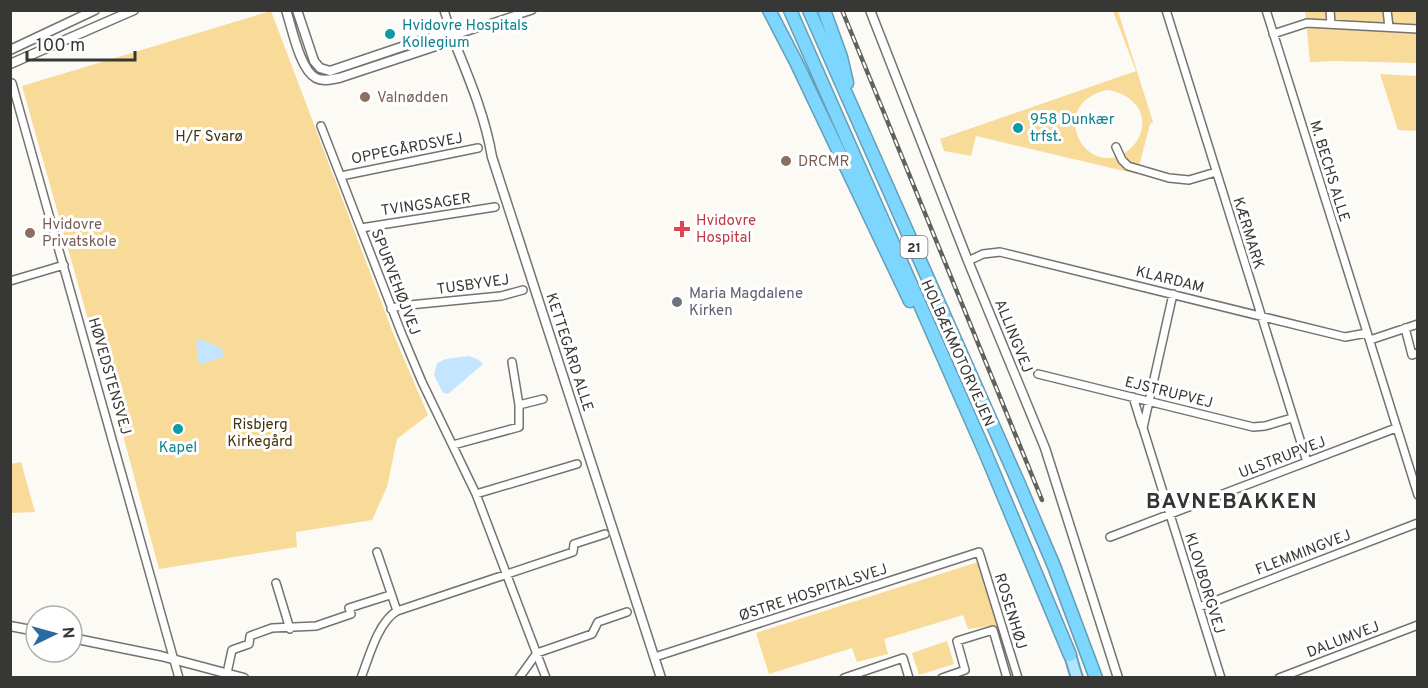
<svg xmlns="http://www.w3.org/2000/svg" width="1428" height="688" font-family="Overpass,sans-serif">
<style>
.green{fill:#f8da99;fill-rule:evenodd}
.water{fill:#c3e5ff}
.lines{fill:none;stroke-linecap:round;stroke-linejoin:round}
.minor-casing{stroke:#75736f;stroke-width:10}
.tertiary-casing{stroke:#75736f;stroke-width:11}
.primary-casing{stroke:#649eb8;stroke-width:14}
.motorway-casing{stroke:#649eb8;stroke-width:15}
.minor{stroke:#fff;stroke-width:7}
.tertiary{stroke:#fff;stroke-width:8}
.primary{stroke:#b1e6fe;stroke-width:10}
.motorway{stroke:#7dd6fe;stroke-width:12}
.rail-casing{stroke:#61615e;stroke-width:4.5}
.rail{stroke:#fff;stroke-width:2;stroke-dasharray:7;stroke-linecap:butt}
.culture-dot{fill:#0f9aa8;stroke:#fff;stroke-width:2}
.education-dot{fill:#8d6e63;stroke:#fff;stroke-width:2}
.health-dot{fill:#e0444e;stroke:#fff;stroke-width:2}
.worship-dot{fill:#6b7280;stroke:#fff;stroke-width:2}
.labels{text-anchor:middle;stroke-width:6;stroke-linejoin:round;paint-order:stroke}
.shield{fill:#fff;stroke:#737372;stroke-width:1.5}
.shield-label{font-size:14px;font-weight:bold;fill:#373735}
.culture-label{font-size:15px;fill:#0d838f;stroke:#fff;text-anchor:start}
.education-label{font-size:15px;fill:#785e54;stroke:#fff;text-anchor:start}
.park-label{font-size:15px;fill:#453409;stroke:#fff}
.street-label{font-size:15px;fill:#373735;stroke:#fff}
.health-label{font-size:15px;fill:#be3a42;stroke:#fff;text-anchor:start}
.worship-label{font-size:15px;fill:#5b616d;stroke:#fff;text-anchor:start}
.district-label{font-size:21px;font-weight:bold;letter-spacing:1.5px;fill:#353430;stroke:#fff}
</style>
<rect width="100%" height="100%" fill="#fcfaf5"/>
<path class="green" d="M271,11L393,333L428,415L397,439L387,487L372,520L296,532L297,547L159,569L109,383H106L22,86Z
M1113,11H1118L1153,122L1150,124L1137,174L976,136L971,156L944,151L940,139L1136,71ZM1107,90C1130,93 1149,110 1140,135C1137,143 1131,148 1125,153C1084,178 1046,104 1107,90Z
M1305,11H1417V63L1336,61L1310,62Z
M1380,74L1417,76V131L1398,130Z
M21,462L35,512L11,513V464Z
M978,562L998,625L968,629L963,615L884,639L888,654L857,662L852,648L769,674L756,633Z
M947,641L954,664L919,675L912,653Z"/>
<path class="water" d="M199,339L222,348L223,357L199,365L196,341Z
M469,356L479,360L483,364L448,394L443,393L434,375L437,363L446,359Z"/>
<g class="lines">
<defs>
<path id="minor" d="M444,10L452,36L532,10
M1166,10L1307,462
M1266,10L1418,495
M1330,10L1331,24
M1387,10L1389,27
M1273,34L1307,23L1418,29
M12,83L179,678
M321,126L401,332L422,382L476,494L546,678
M1116,147L1122,160L1128,166L1169,178L1189,180L1216,172
M341,176L478,148
M361,228L495,207
M968,261L983,254L1000,252L1345,337L1367,333
M10,281L64,265
M1173,294L1143,428L1221,678
M391,309L399,306L501,296L523,290
M1405,328L1412,355L1418,353
M1370,340L1418,324
M1038,374L1253,427L1265,426L1292,418
M1133,397L1142,426
M519,405L543,399
M453,445L519,427V405L512,362
M476,494L577,464
M1110,537L1396,428
M377,552L397,611
M276,583L290,629
M1199,607L1418,523
M655,657L979,552L1018,678
M227,673L232,650L249,644L250,636L272,628L316,626L351,614L349,608L390,595
M361,678C369,657 378,622 397,611L573,552L574,544L605,534
M519,678L537,653L592,634L598,622L627,612
M844,678L903,658L909,678
M942,678L965,670L957,641L993,630L1007,678
M1279,678L1418,625"/>
<path id="tertiary" d="M286,10C292,28 300,70 316,78C324,82 332,79 339,78L439,45L452,36
M297,10L314,61L320,68L330,71L437,35L452,36
M870,10L968,261L1045,448L1118,678
M452,36C468,76 485,115 492,157L661,678
M10,50L95,10
M10,64L134,10
M10,626L36,631
M72,638L161,656L244,678"/>
<path id="primary" d="M1070,655L1077,678"/>
<path id="motorway" d="M769,10L796,62L910,301
M790,10L985,452L1070,655
M809,10L1019,484L1054,566L1096,678
M824,10L841,57L847,83"/>
</defs>
<use href="#minor" class="minor-casing"/>
<use href="#tertiary" class="tertiary-casing"/>
<use href="#primary" class="primary-casing"/>
<use href="#motorway" class="motorway-casing"/>
<use href="#minor" class="minor"/>
<use href="#tertiary" class="tertiary"/>
<use href="#primary" class="primary"/>
<use href="#motorway" class="motorway"/>
<defs>
<path id="rail" d="M842,10L1042,500"/>
</defs>
<use href="#rail" class="rail-casing"/>
<use href="#rail" class="rail"/>
</g>
<g class="culture-dot">
<circle cx="390" cy="34" r="6"/>
<circle cx="1018" cy="128" r="6"/>
<circle cx="178" cy="429" r="6"/>
</g>
<g class="education-dot">
<circle cx="365" cy="97" r="6"/>
<circle cx="786" cy="161" r="6"/>
<circle cx="30" cy="233" r="6"/>
</g>
<path class="health-dot" d="M679 220h6v6h6v6h-6v6h-6v-6h-6v-6h6z"/>
<circle class="worship-dot" cx="677" cy="302" r="6"/>
<g class="labels">
<rect class="shield" x="900.5" y="236" width="27" height="22" rx="4.5"/>
<g class="shield-label">
<text x="914" y="252">21</text>
</g>
<g class="culture-label">
<text x="402" y="30">Hvidovre Hospitals<tspan x="402" dy="17">Kollegium</tspan></text>
<text x="1030" y="124">958 Dunkær<tspan x="1030" dy="17">trfst.</tspan></text>
<text x="178" y="452" text-anchor="middle">Kapel</text>
</g>
<g class="education-label">
<text x="377" y="102">Valnødden</text>
<text x="798" y="166">DRCMR</text>
<text x="42" y="229">Hvidovre<tspan x="42" dy="17">Privatskole</tspan></text>
</g>
<g class="park-label">
<text x="209" y="141">H/F Svarø</text>
<text x="260" y="429">Risbjerg<tspan x="260" dy="17">Kirkegård</tspan></text>
</g>
<g class="street-label">
<text transform="translate(407 148) rotate(-11)" y="5">OPPEGÅRDSVEJ</text>
<text transform="translate(1330 171) rotate(73)" y="5">M. BECHS ALLE</text>
<text transform="translate(426 204) rotate(-8)" y="5">TVINGSAGER</text>
<text transform="translate(1249 233) rotate(73)" y="5">KÆRMARK</text>
<text transform="translate(1170 279) rotate(14)" y="5">KLARDAM</text>
<text transform="translate(396 282) rotate(69)" y="5">SPURVEHØJVEJ</text>
<text transform="translate(473 284) rotate(-8)" y="5">TUSBYVEJ</text>
<text transform="translate(1014 336) rotate(68)" y="5">ALLINGVEJ</text>
<text transform="translate(570 352) rotate(72)" y="5">KETTEGÅRD ALLE</text>
<text transform="translate(958 353) rotate(66)" y="5">HOLBÆKMOTORVEJEN</text>
<text transform="translate(110 376) rotate(74)" y="5">HØVEDSTENSVEJ</text>
<text transform="translate(1169 392) rotate(14)" y="5">EJSTRUPVEJ</text>
<text transform="translate(1282 457) rotate(-21)" y="5">ULSTRUPVEJ</text>
<text transform="translate(1303 552) rotate(-21)" y="5">FLEMMINGVEJ</text>
<text transform="translate(1205 583) rotate(73)" y="5">KLOVBORGVEJ</text>
<text transform="translate(813 592) rotate(-18)" y="5">ØSTRE HOSPITALSVEJ</text>
<text transform="translate(1011 611) rotate(73)" y="5">ROSENHØJ</text>
<text transform="translate(1343 639) rotate(-21)" y="5">DALUMVEJ</text>
</g>
<g class="health-label">
<text x="696" y="225">Hvidovre<tspan x="696" dy="17">Hospital</tspan></text>
</g>
<g class="worship-label">
<text x="689" y="298">Maria Magdalene<tspan x="689" dy="17">Kirken</tspan></text>
</g>
<g class="district-label">
<text x="1232" y="508">BAVNEBAKKEN</text>
</g>
</g>
<rect width="1428" height="688" fill="none" stroke="#373735" stroke-width="24"/>
<g transform="translate(54 634) rotate(85)"><circle r="28" fill="#ffffff" stroke="#afafae" stroke-width="1.5"/>
<path d="M0-4.5L10 22L0 15L-10 22Z" fill="#296aa0"/>
<text y="-9" font-size="16" font-weight="bold" text-anchor="middle" fill="#373735">N</text>
</g>
<path d="M27 51v9h108v-9" fill="none" stroke="#373735" stroke-width="3"/>
<text x="36" y="51" font-size="18" fill="#373735" stroke="#ffffff" stroke-width="4.5" paint-order="stroke">100 m</text>
</svg>
